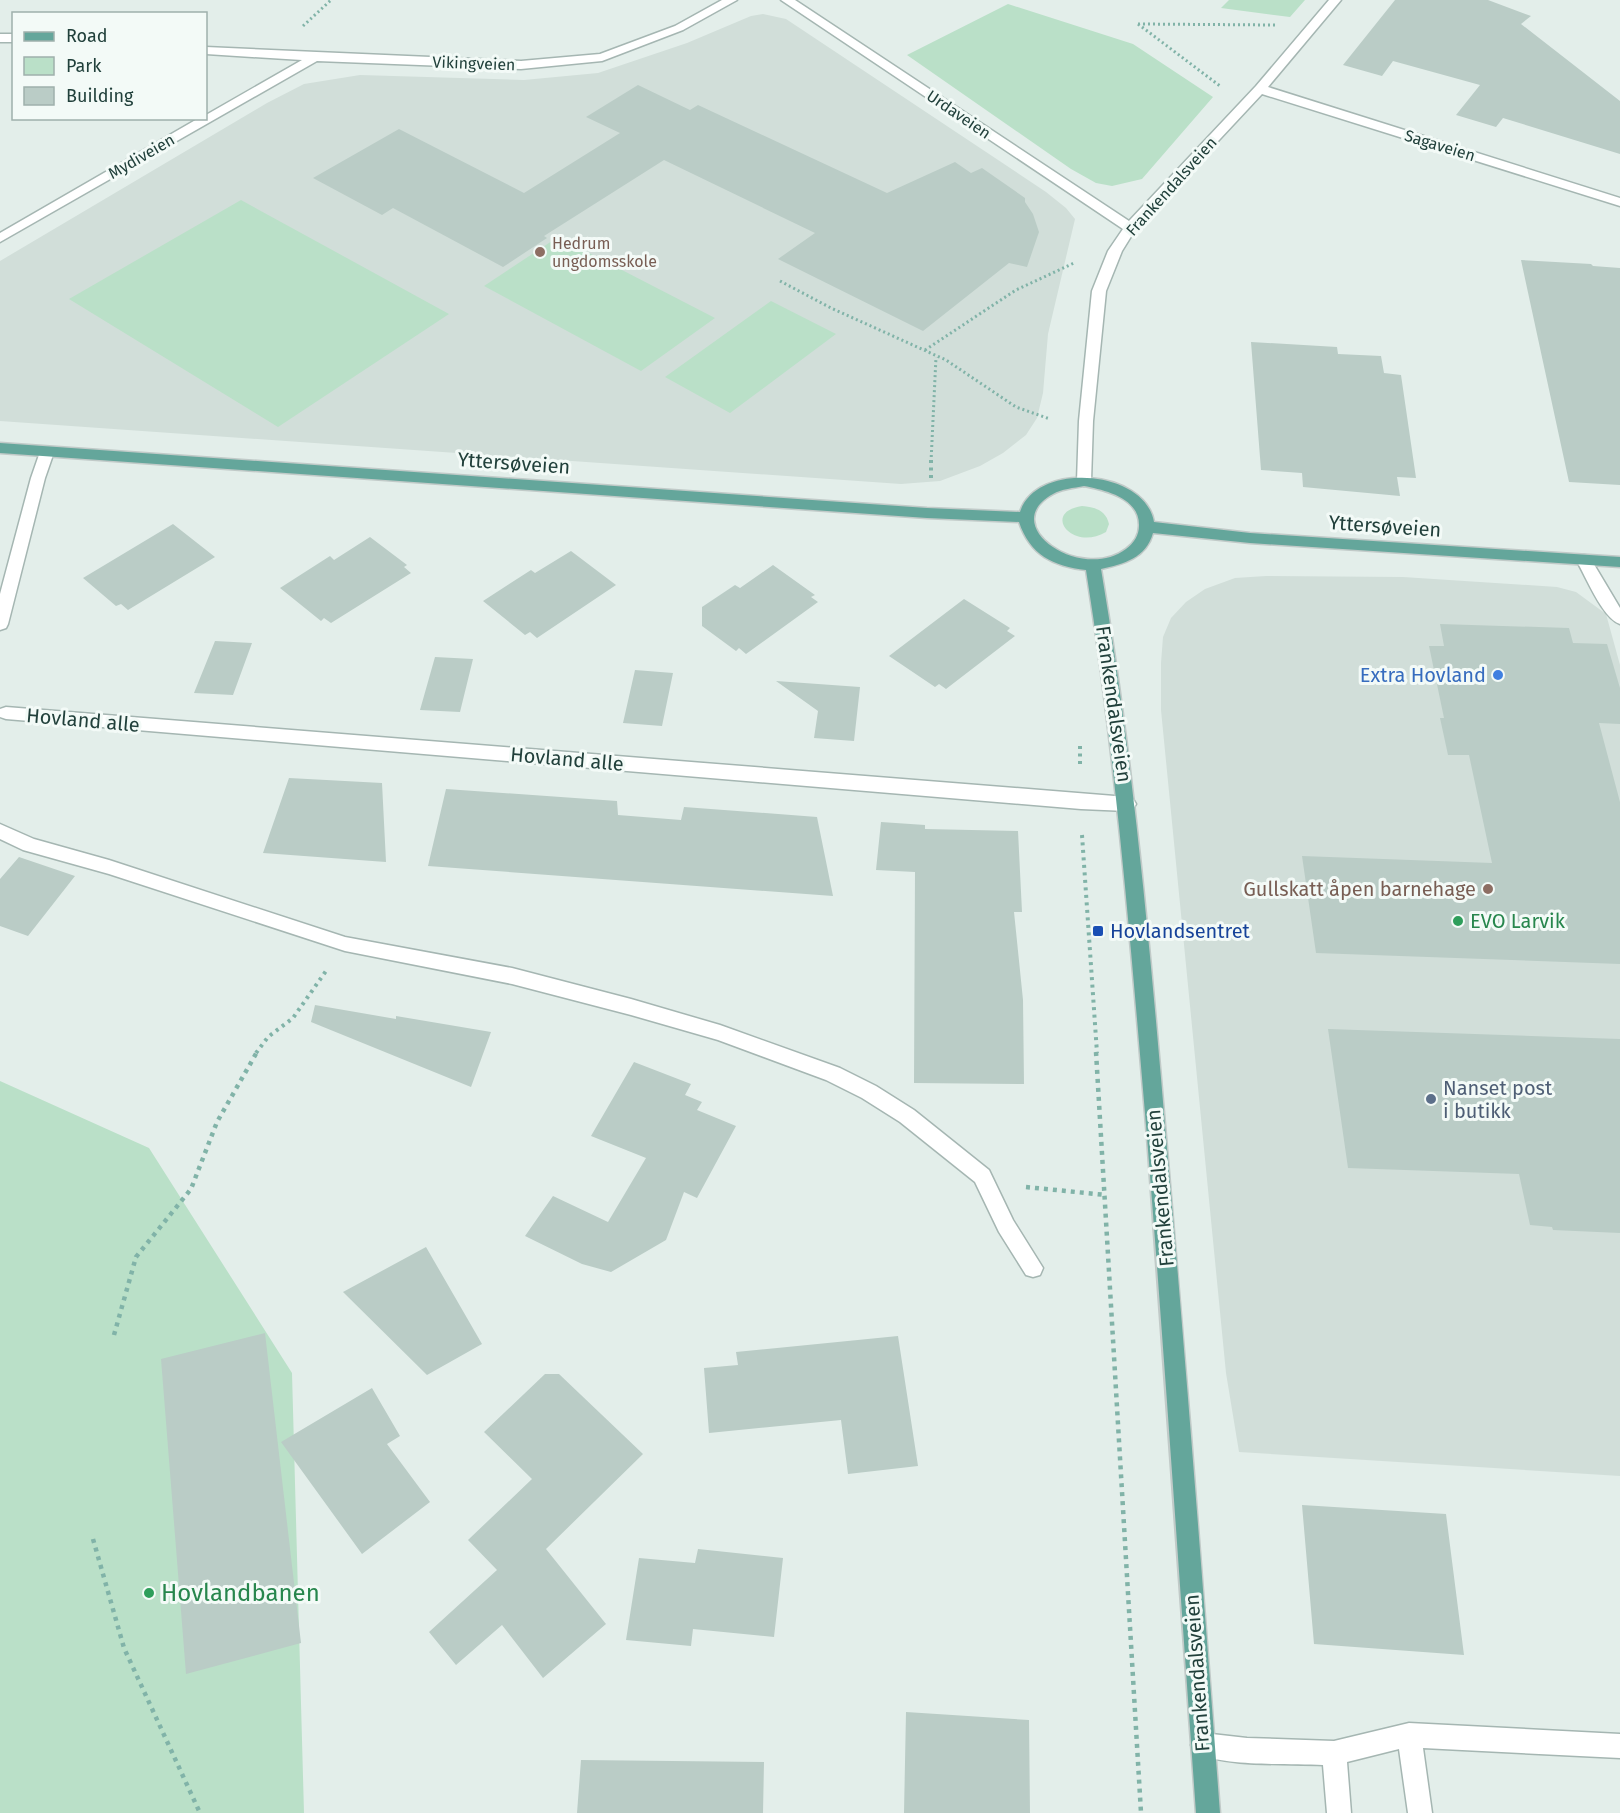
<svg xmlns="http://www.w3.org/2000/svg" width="1620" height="1813" font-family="'Fira Sans',sans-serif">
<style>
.built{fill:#d1ded9}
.green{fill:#bae0c8}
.building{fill:#baccc6}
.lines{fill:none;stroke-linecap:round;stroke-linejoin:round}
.minor-casing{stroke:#a5b6b2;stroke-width:3}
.major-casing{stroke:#c1cac8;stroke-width:3}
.path-far2{stroke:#81b3a8;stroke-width:3;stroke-dasharray:2 3;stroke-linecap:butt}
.path-far1{stroke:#81b3a8;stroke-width:4;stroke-dasharray:3 4.5;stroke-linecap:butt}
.path{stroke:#81b3a8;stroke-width:4.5;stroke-dasharray:4 5;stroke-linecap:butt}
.minor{fill:#fff;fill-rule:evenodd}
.major{fill:#64a69b;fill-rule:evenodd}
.education-dot{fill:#8d6e63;stroke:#f3faf7;stroke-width:2}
.shop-dot{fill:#3f7fe0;stroke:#f3faf7;stroke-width:2}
.leisure-dot{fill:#2e9e5b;stroke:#f3faf7;stroke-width:2}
.transit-dot{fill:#1a4fb4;stroke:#f3faf7;stroke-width:2}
.service-dot{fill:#5c6f8a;stroke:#f3faf7;stroke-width:2}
.labels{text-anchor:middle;stroke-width:6;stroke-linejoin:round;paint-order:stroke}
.far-street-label{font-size:16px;fill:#21403b;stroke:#f3faf7}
.far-education-label{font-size:16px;fill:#785e54;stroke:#f3faf7;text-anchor:start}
.street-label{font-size:20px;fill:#21403b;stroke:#f3faf7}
.shop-label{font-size:20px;fill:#366cbe;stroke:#f3faf7;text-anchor:end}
.education-label{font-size:20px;fill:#785e54;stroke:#f3faf7;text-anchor:end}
.leisure-label{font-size:20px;fill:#27864d;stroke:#f3faf7;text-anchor:start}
.transit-label{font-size:20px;fill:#164399;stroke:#f3faf7;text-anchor:start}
.service-label{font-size:20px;fill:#4e5e75;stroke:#f3faf7;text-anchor:start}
.near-leisure-label{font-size:24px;fill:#27864d;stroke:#f3faf7;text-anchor:start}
</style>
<rect width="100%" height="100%" fill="#e3eeea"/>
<path class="built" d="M763,14L786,19L1046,192L1066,208L1075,219L1048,334L1043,393L1037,418L1026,435L1003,453L980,466L940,481L901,484L0,421V261L267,103L304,84L360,75L524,80L598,73L687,43L751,16Z
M1266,576L1403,577L1557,587L1576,592L1606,614L1620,665V1476L1239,1452L1226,1373L1161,710V663L1163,637L1171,618L1186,602L1205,589L1235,578Z"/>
<path class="green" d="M1229,0H1305L1290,17L1221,8Z
M1008,4L1133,44L1213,97L1142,179L1112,186L1096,183L1071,169L907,55Z
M241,200L449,314L278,427L69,299Z
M558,237L715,318L641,371L484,286Z
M771,301L836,334L730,413L665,377Z
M1082,506C1094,507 1106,510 1109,524L1106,532C1072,552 1041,512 1082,506Z
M0,1081L149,1148L292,1373L304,1813H0Z"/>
<path class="building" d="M1395,0H1488L1531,16L1521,24L1620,101V154L1503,118L1496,127L1456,115L1480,85L1393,61L1382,76L1343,65Z
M638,85L690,110L698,105L887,193L955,162L971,173L982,168L1025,198V202L1033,214L1039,232L1027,267L1009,263L923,331L778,259L815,233L664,160L544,236L547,238L503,267L393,208L382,215L313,178L399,129L524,193L620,133L586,117Z
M1521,260L1591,264L1593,266L1620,268V485L1569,482Z
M1251,342L1337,347L1338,354L1381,356L1384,373L1401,375L1416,478L1397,477L1400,496L1303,487L1302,473L1261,470Z
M173,524L215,557L128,610L121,604L116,606L83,578Z
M370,537L407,565L404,567L411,573L331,623L324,618L321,621L280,588L330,556L334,560Z
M571,551L616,585L537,638L530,632L525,635L483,601L531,570L535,573Z
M773,565L815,595L811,597L818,602L746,654L739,648L736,651L702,626V607L735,585L740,588Z
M964,599L1010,628L1007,631L1015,636L946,689L939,684L935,687L889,656Z
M1440,624L1569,628L1573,643L1607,644L1620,688V724L1599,723L1620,802V964L1316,953L1302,856L1492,863L1469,755H1448L1440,718H1444L1429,646H1444Z
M215,641L252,643L233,695L194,693Z
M435,657L473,659L460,712L420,710Z
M635,670L673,673L662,726L623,723Z
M776,681L860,687L854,741L814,738L818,711Z
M289,778L382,783L386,862L263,853Z
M446,789L617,801L618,815L681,820L684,807L817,817L833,896L428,866Z
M881,822L925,825V829L1018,831L1022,912H1014L1023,1000L1024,1084L914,1083L915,872L876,870Z
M19,857L75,876L28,936L0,926V879Z
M315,1005L396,1019V1016L491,1032L471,1087L311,1022Z
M1328,1029L1620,1039V1233L1553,1230L1552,1227L1530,1225L1519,1174L1348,1168Z
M634,1062L691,1084L685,1095L702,1102L697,1110L736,1126L697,1198L684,1192L666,1240L611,1272L582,1264L525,1236L553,1196L608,1222L646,1158L591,1136Z
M426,1247L482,1344L427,1375L343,1292Z
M265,1333L301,1643L186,1674L161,1359Z
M898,1336L918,1466L848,1474L841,1420L709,1433L704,1368L738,1365L736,1352Z
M545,1374H559L643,1454L546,1549L606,1624L543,1678L502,1625L456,1665L429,1632L497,1570L468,1540L532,1479L484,1432Z
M372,1388L400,1436L387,1444L430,1502L362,1554L281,1442Z
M1302,1505L1446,1514L1464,1655L1314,1644Z
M698,1549L783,1558L774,1637L693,1629L691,1646L626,1640L639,1558L695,1563Z
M906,1712L1029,1720L1030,1813H904Z
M581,1760L764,1762L763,1813H577Z"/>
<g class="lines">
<defs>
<path id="minor" d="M722,0H737L683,30L602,61L521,69L317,61L0,242V233L199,118H206V115L302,60L206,54V47L521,61L600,54L675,26Z
M781,0H795L1129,221L1256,86L1329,0H1341L1268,87L1620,198V206L1262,94L1135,230L1122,251L1106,291L1093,421L1091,481L1084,486L1077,481L1079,421L1092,291L1108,251L1123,229Z
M0,34H14V42H0Z
M47,447L54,452L45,478L8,624L6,628L0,630V594L31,478L40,452Z
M1584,555L1589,556L1620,608V624C1602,618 1586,576 1576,560L1579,556Z
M6,707L1127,797L1133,799L1136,804L1133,809L1127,811L1081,809L6,719L0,717V709Z
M0,824L34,839L109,860L345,937L512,968L631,999L720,1025L840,1068L876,1086L914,1110L989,1170L1013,1220L1043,1268L1040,1275L1033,1277L1026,1275L999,1232L975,1182L900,1122L862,1098L826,1080L718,1040L631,1015L512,984L345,951L109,874L23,850L0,839Z
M1409,1723L1620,1734V1758L1423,1748L1432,1813H1408L1399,1749L1347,1762L1351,1813H1327L1323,1765C1287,1763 1227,1767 1195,1753L1191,1745L1195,1737L1203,1733L1247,1738L1334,1741Z"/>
<path id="major" d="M0,443L927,508L1020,512C1036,461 1145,469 1154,522L1250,533L1620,557V567L1250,543L1153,533C1146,558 1124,564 1101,569C1133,757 1150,947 1166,1137C1186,1362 1203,1588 1220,1813H1196C1180,1588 1165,1363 1147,1137C1131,948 1116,758 1086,570C1053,566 1030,555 1019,522L927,518L0,453ZM1084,486C1105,490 1140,498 1139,526C1139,535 1134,543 1126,549C1081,583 996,525 1053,494C1061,489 1074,488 1084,486Z"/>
</defs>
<use href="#minor" class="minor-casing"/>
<use href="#major" class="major-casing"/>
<path class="path-far2" d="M1138,24L1275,25
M1138,24L1220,86
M303,26L331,0
M780,281L831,308L946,360L1016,407L1050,419
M925,350L1016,290L1074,263
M931,462L936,357"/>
<path class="path-far1" d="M931,460V482
M1080,746V767
M1082,835L1097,1053
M256,1053L268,1037L293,1018L326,971"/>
<path class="path" d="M1096,1052L1141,1813
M1026,1187L1106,1195
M114,1335L136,1257L191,1189L217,1122L257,1052
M93,1539L124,1648L200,1813"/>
<use href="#minor" class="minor"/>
<use href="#major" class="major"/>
</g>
<g class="education-dot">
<circle cx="540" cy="252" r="6"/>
<circle cx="1488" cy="889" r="6"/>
</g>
<circle class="shop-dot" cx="1498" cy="675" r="6"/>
<g class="leisure-dot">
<circle cx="1458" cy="921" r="6"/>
<circle cx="149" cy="1593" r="6"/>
</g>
<rect class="transit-dot" x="1092" y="925" width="12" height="12" rx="3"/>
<circle class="service-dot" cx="1431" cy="1099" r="6"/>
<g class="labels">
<g class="far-street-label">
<text transform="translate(474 63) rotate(2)" y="6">Vikingveien</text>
<text transform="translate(959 114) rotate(34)" y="6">Urdaveien</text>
<text transform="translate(1440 145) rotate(17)" y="6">Sagaveien</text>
<text transform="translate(141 156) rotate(-30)" y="6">Mydiveien</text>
<text transform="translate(1171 186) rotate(-48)" y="6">Frankendalsveien</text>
</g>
<g class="far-education-label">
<text x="552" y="249">Hedrum<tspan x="552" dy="18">ungdomsskole</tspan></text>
</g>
<g class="street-label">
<text transform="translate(514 463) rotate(4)" y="7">Yttersøveien</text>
<text transform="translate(1385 526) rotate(4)" y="7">Yttersøveien</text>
<text transform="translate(1114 704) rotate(82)" y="7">Frankendalsveien</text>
<text transform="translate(83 720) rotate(5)" y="7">Hovland alle</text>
<text transform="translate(567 759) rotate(5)" y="7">Hovland alle</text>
<text transform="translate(1160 1188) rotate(-95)" y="7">Frankendalsveien</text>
<text transform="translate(1197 1673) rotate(-94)" y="7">Frankendalsveien</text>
</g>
<g class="shop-label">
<text x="1486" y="682">Extra Hovland</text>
</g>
<g class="education-label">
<text x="1476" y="896">Gullskatt åpen barnehage</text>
</g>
<g class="leisure-label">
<text x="1470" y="928">EVO Larvik</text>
</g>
<g class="transit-label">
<text x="1110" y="938">Hovlandsentret</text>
</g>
<g class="service-label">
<text x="1443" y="1095">Nanset post<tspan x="1443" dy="23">i butikk</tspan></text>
</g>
<g class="near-leisure-label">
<text x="161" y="1601">Hovlandbanen</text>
</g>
</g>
<rect x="12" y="12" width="195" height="108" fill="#f3faf7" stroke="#9fb0ac" stroke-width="1.5"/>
<rect x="24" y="32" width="30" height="9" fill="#64a69b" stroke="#9fb0ac" stroke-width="1.5"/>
<text x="66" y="42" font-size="18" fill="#21403b">Road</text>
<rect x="24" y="57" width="30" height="18" fill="#bae0c8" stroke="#9fb0ac" stroke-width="1.5"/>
<text x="66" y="72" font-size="18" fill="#21403b">Park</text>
<rect x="24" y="87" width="30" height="18" fill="#baccc6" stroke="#9fb0ac" stroke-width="1.5"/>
<text x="66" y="102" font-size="18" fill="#21403b">Building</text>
</svg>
